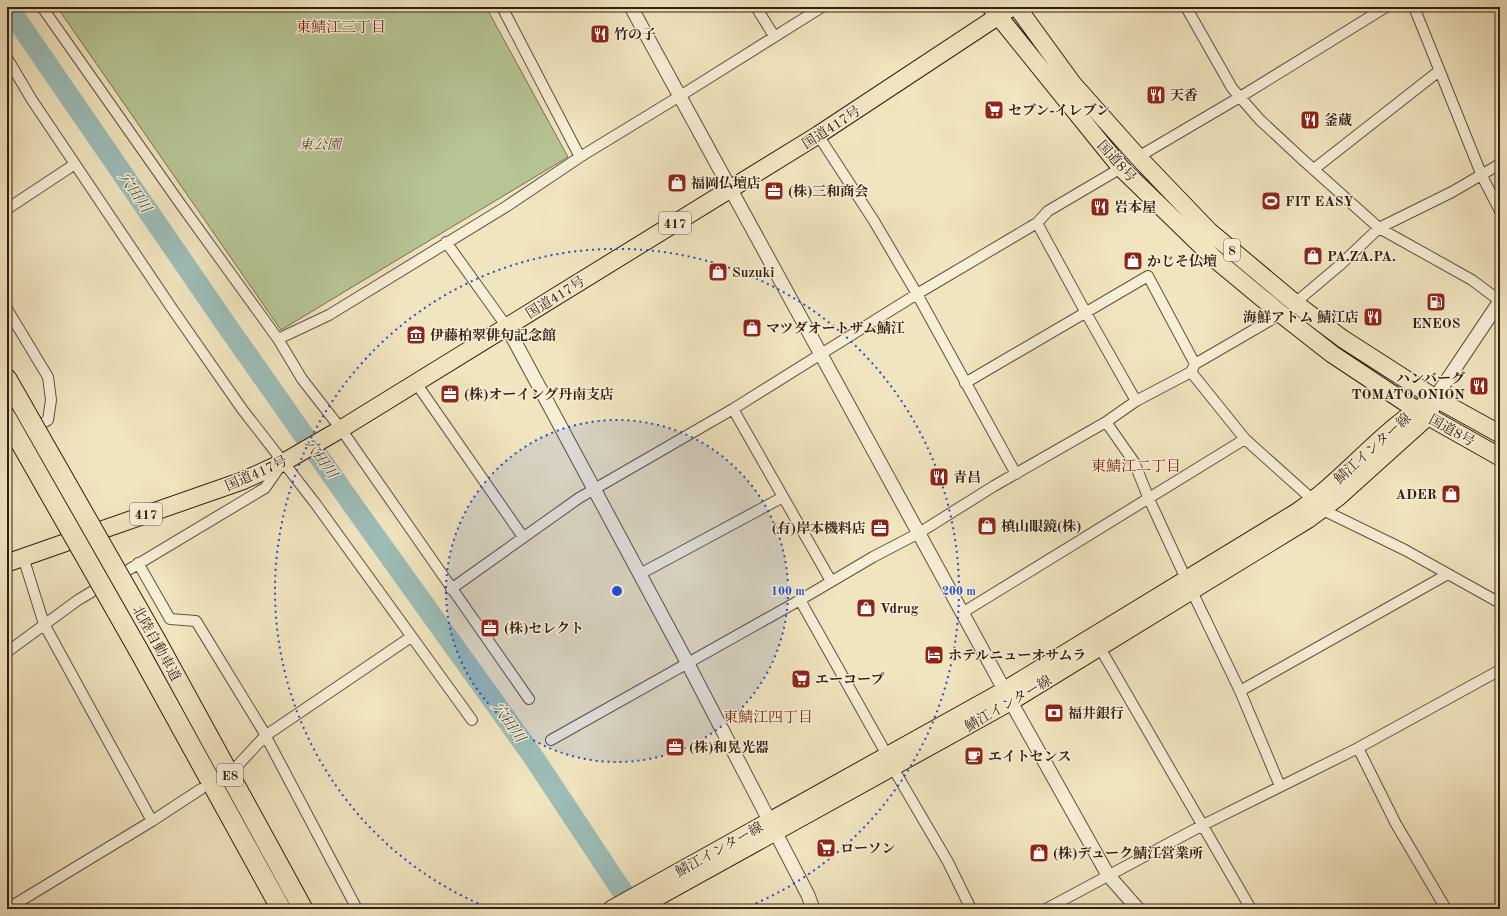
<svg xmlns="http://www.w3.org/2000/svg" width="1507" height="916" font-family="'Old Standard TT','Noto Serif JP',serif">
<style>
.green{fill:#b7c594;stroke:#747252}
.lines{fill:none;stroke-linecap:round;stroke-linejoin:round}
.river{stroke:#9cbdb8;stroke-width:21}
.minor-casing{stroke:#62503c;stroke-width:12}
.tertiary-casing{stroke:#62503c;stroke-width:15}
.primary-casing{stroke:#321e11;stroke-width:18}
.trunk-casing{stroke:#321e11;stroke-width:19}
.motorway-casing{stroke:#321e11;stroke-width:21}
.minor{stroke:#f6eed5;stroke-width:10}
.tertiary{stroke:#f6eed5;stroke-width:13}
.primary{stroke:#f1e5bf;stroke-width:16}
.trunk{stroke:#f1e5bf;stroke-width:17}
.motorway{stroke:#f1e5bf;stroke-width:19}
.motorway-bridge-casing{stroke:#321e11;stroke-width:21;stroke-linecap:butt}
.motorway-bridge{stroke:#f1e5bf;stroke-width:19}
.ring{fill:none;stroke:#1d4ed8;stroke-width:2;stroke-dasharray:2 4}
.labels{text-anchor:middle;stroke-width:3;stroke-linejoin:round;paint-order:stroke}
.shield{fill:#f6eed5;stroke:#6d5c4c;stroke-width:1}
.shield-label{font-size:13px;font-weight:bold;fill:#321e11}
.poi-label{font-size:14px;font-weight:bold;fill:#321e11;stroke:#f6eed5;text-anchor:start}
.street-label{font-size:14px;fill:#321e11;stroke:#f6eed5}
.park-label{font-size:14px;font-style:italic;fill:#5a5038;stroke:#f6eed5}
.neighbourhood-label{font-size:15px;fill:#7a1f14;stroke:#f6eed5}
.water-label{font-size:15px;font-style:italic;fill:#524e43;stroke:#f6eed5}
.centre{fill:#1d4ed8;stroke:#f6eed5;stroke-width:2}
.ring-label{font-size:12px;text-anchor:middle;font-weight:bold;fill:#1d4ed8;stroke:#f6eed5;stroke-width:3;stroke-linejoin:round;paint-order:stroke}
</style>
<rect width="100%" height="100%" fill="#f1e5bf"/>
<filter id="stains"><feTurbulence type="fractalNoise" baseFrequency=".005" numOctaves="4"/><feColorMatrix values="0 0 0 0 .2 0 0 0 0 .09 0 0 0 0 .02 0 0 0 .5 -.17"/></filter>
<radialGradient id="worn" r=".72"><stop offset=".6" stop-color="#630" stop-opacity="0"/><stop offset="1" stop-color="#630" stop-opacity=".3"/></radialGradient>
<path class="green" d="M57,7H486L568,157L281,330Z"/>
<g class="lines">
<path class="river" d="M8,7L225,323L357,511L532,755L634,909"/>
<defs>
<path id="minor" d="M42,7L179,202L278,339L302,379L341,429L529,699
M502,7L580,157
M756,7L774,36
M1186,7L1232,88L1260,120L1302,159L1379,228L1472,280L1500,301
M1414,7L1482,176L1500,211
M7,58L32,100L171,307L242,409L315,503L472,720
M818,135L874,221L917,294L1016,474
M1138,157L1240,97L1386,7
M1314,169L1439,71
M7,209L75,164
M1037,223L1086,313L1136,401
M446,242L507,327
M1295,303L1340,265L1379,228L1452,192L1500,164
M7,309L48,377L51,400L48,420L7,444
M278,339L329,315L507,206L580,157L680,96L822,7
M1191,372L1245,439L1313,500
M416,383L523,537
M965,383L1148,276L1195,364
M733,409L831,581
M1106,422L1134,462L1149,499L1186,579L1240,691L1280,786
M1323,510L1405,550L1500,603
M138,563L170,619L196,621L262,729L357,909
M640,574L783,497
M451,589L579,498L733,409L917,294L1037,223L1048,211L1121,168
M800,600L887,755
M962,613L1245,439
M1100,648L1251,909
M7,652L78,600L265,488L281,465
M1240,691L1448,574
M551,740L800,600L873,557L919,533L994,486L1106,422L1136,401L1191,372L1195,364L1281,314
M1358,748L1396,824L1446,909
M238,765L265,736L411,637
M893,768L948,862L971,909
M152,821L201,789
M7,909L152,821L44,624L23,557
M1046,909L1203,825L1358,748L1500,670"/>
<path id="tertiary" d="M631,7L1011,702L1108,875L1138,909
M507,327L687,662L808,895L813,909
M1435,398L1500,301"/>
<path id="primary" d="M611,909L1004,690L1296,512C1346,478 1383,427 1435,398
M637,909L1011,702L1308,520L1338,498L1428,417L1433,405"/>
<path id="trunk" d="M991,7L1121,168L1216,260L1281,314L1332,354L1415,409L1500,457
M1017,7L1073,84L1138,157L1209,231L1295,303L1343,339L1435,398L1500,434
M7,563L242,481L284,462L341,429L818,135L1012,7"/>
<path id="motorway" d="M7,379L23,407
M157,642L303,909
M139,651L281,909"/>
</defs>
<use href="#minor" class="minor-casing"/>
<use href="#tertiary" class="tertiary-casing"/>
<use href="#primary" class="primary-casing"/>
<use href="#trunk" class="trunk-casing"/>
<use href="#motorway" class="motorway-casing"/>
<use href="#minor" class="minor"/>
<use href="#tertiary" class="tertiary"/>
<use href="#primary" class="primary"/>
<use href="#trunk" class="trunk"/>
<use href="#motorway" class="motorway"/>
<defs>
<path id="motorway-bridge" d="M23,407L157,642
M7,419L139,651"/>
</defs>
<use href="#motorway-bridge" class="motorway-bridge-casing"/>
<use href="#motorway-bridge" class="motorway-bridge"/>
</g>
<circle cx="617" cy="591" r="171" fill="#1d4ed8" fill-opacity=".12"/>
<g class="ring">
<circle cx="617" cy="591" r="171"/>
<path d="M489 908A342 342 0 1 1 745 908"/>
</g>
<defs>
<symbol id="restaurant-square" viewBox="-11 -11 22 22"><rect x="-9" y="-9" width="18" height="18" rx="4" fill="#8f2418" stroke="#f6eed5"/><path d="M-5-6h1v4h1v-4h1v4h1v-4h1v5L-1.5 .5V6h-2V.5L-5-1ZM5-6V6H3V1.5H1.5Q1.5-4 5-6Z" fill="#fff"/></symbol>
<symbol id="supermarket-square" viewBox="-11 -11 22 22"><rect x="-9" y="-9" width="18" height="18" rx="4" fill="#8f2418" stroke="#f6eed5"/><path d="M-6-5.5h2.5l.6 2H6L4.5 2H-2.5L-4.4-4H-6ZM-1.5 3.2a1.3 1.3 0 1 0 .1 0ZM3 3.2a1.3 1.3 0 1 0 .1 0Z" fill="#fff"/></symbol>
<symbol id="shop-square" viewBox="-11 -11 22 22"><rect x="-9" y="-9" width="18" height="18" rx="4" fill="#8f2418" stroke="#f6eed5"/><path d="M-5-2.5h2.3a2.7 3.5 0 0 1 5.4 0H5L5.5 6h-11ZM-1.5-2.5h3a1.5 2.3 0 0 0-3 0Z" fill="#fff"/></symbol>
<symbol id="office-square" viewBox="-11 -11 22 22"><rect x="-9" y="-9" width="18" height="18" rx="4" fill="#8f2418" stroke="#f6eed5"/><path d="M-6-3h4V-5.5h4V-3h4V5H-6ZM-1-4.5V-3h2v-1.5ZM-6 0V1H6V0Z" fill="#fff"/></symbol>
<symbol id="stadium-square" viewBox="-11 -11 22 22"><rect x="-9" y="-9" width="18" height="18" rx="4" fill="#8f2418" stroke="#f6eed5"/><path d="M0-5a6.5 5 0 1 0 0 10a6.5 5 0 1 0 0-10ZM-3.5-1.8h7v3.6h-7Z" fill="#fff"/></symbol>
<symbol id="fuel-square" viewBox="-11 -11 22 22"><rect x="-9" y="-9" width="18" height="18" rx="4" fill="#8f2418" stroke="#f6eed5"/><path d="M-5.5-6h7V0h2V4h1.3V-2.5L3-4.5l.8-.8L6-3V5H2.5V1h-1V6h-7ZM-4.2-4.7v3.2H.2V-4.7Z" fill="#fff"/></symbol>
<symbol id="museum-square" viewBox="-11 -11 22 22"><rect x="-9" y="-9" width="18" height="18" rx="4" fill="#8f2418" stroke="#f6eed5"/><path d="M0-6L6-3V-2H-6V-3ZM-5-1h2V3h-2ZM-1-1h2V3h-2ZM3-1h2V3H3ZM-6 4H6V6H-6Z" fill="#fff"/></symbol>
<symbol id="hotel-square" viewBox="-11 -11 22 22"><rect x="-9" y="-9" width="18" height="18" rx="4" fill="#8f2418" stroke="#f6eed5"/><path d="M-6-4.5h1.5V1H6V5H4.5V3h-9V5H-6ZM-4 0a1.8 1.8 0 1 1 3.6 0ZM.5 0V-2.5h3Q6-2.5 6 0Z" fill="#fff"/></symbol>
<symbol id="bank-square" viewBox="-11 -11 22 22"><rect x="-9" y="-9" width="18" height="18" rx="4" fill="#8f2418" stroke="#f6eed5"/><path d="M-6-4H6V4H-6ZM0-2.3a2.3 2.3 0 1 0 0 4.6a2.3 2.3 0 1 0 0-4.6Z" fill="#fff"/></symbol>
<symbol id="cafe-square" viewBox="-11 -11 22 22"><rect x="-9" y="-9" width="18" height="18" rx="4" fill="#8f2418" stroke="#f6eed5"/><path d="M-5.5-4.5H6V0H3Q3 3.5 0 3.5H-2.5Q-5.5 3.5-5.5 0ZM3-3.2v2h1.7v-2ZM-6 4.5H4V6H-6Z" fill="#fff"/></symbol>
</defs>
<g fill-rule="evenodd">
<use href="#restaurant-square" x="589" y="23" width="22" height="22"/>
<use href="#restaurant-square" x="1145" y="84" width="22" height="22"/>
<use href="#supermarket-square" x="983" y="99" width="22" height="22"/>
<use href="#restaurant-square" x="1299" y="109" width="22" height="22"/>
<use href="#shop-square" x="666" y="172" width="22" height="22"/>
<use href="#office-square" x="763" y="180" width="22" height="22"/>
<use href="#stadium-square" x="1260" y="190" width="22" height="22"/>
<use href="#restaurant-square" x="1089" y="196" width="22" height="22"/>
<use href="#shop-square" x="1302" y="245" width="22" height="22"/>
<use href="#shop-square" x="1122" y="250" width="22" height="22"/>
<use href="#shop-square" x="707" y="261" width="22" height="22"/>
<use href="#fuel-square" x="1425" y="291" width="22" height="22"/>
<use href="#restaurant-square" x="1362" y="306" width="22" height="22"/>
<use href="#shop-square" x="741" y="317" width="22" height="22"/>
<use href="#museum-square" x="405" y="324" width="22" height="22"/>
<use href="#restaurant-square" x="1468" y="375" width="22" height="22"/>
<use href="#office-square" x="439" y="383" width="22" height="22"/>
<use href="#restaurant-square" x="928" y="466" width="22" height="22"/>
<use href="#shop-square" x="1440" y="483" width="22" height="22"/>
<use href="#shop-square" x="976" y="515" width="22" height="22"/>
<use href="#office-square" x="869" y="517" width="22" height="22"/>
<use href="#shop-square" x="855" y="597" width="22" height="22"/>
<use href="#office-square" x="479" y="617" width="22" height="22"/>
<use href="#hotel-square" x="923" y="644" width="22" height="22"/>
<use href="#supermarket-square" x="790" y="668" width="22" height="22"/>
<use href="#bank-square" x="1043" y="702" width="22" height="22"/>
<use href="#office-square" x="664" y="736" width="22" height="22"/>
<use href="#cafe-square" x="963" y="745" width="22" height="22"/>
<use href="#supermarket-square" x="815" y="837" width="22" height="22"/>
<use href="#shop-square" x="1028" y="842" width="22" height="22"/>
</g>
<g class="labels">
<g class="shield">
<rect x="659" y="212" width="32" height="22" rx="3"/>
<rect x="1224" y="239" width="16" height="22" rx="3"/>
<rect x="130" y="503" width="32" height="22" rx="3"/>
<rect x="217" y="764" width="26" height="22" rx="3"/>
</g>
<g class="shield-label">
<text x="675" y="228">417</text>
<text x="1232" y="255">8</text>
<text x="146" y="519">417</text>
<text x="230" y="780">E8</text>
</g>
<g class="poi-label">
<text x="614" y="39">竹の子</text>
<text x="1170" y="100">天香</text>
<text x="1008" y="115">セブン-イレブン</text>
<text x="1324" y="125">釜蔵</text>
<text x="691" y="188">福岡仏壇店</text>
<text x="788" y="196">(株)三和商会</text>
<text x="1285" y="206">FIT EASY</text>
<text x="1114" y="212">岩本屋</text>
<text x="1327" y="261">PA.ZA.PA.</text>
<text x="1147" y="266">かじそ仏壇</text>
<text x="732" y="277">Suzuki</text>
<text x="1359" y="322" text-anchor="end">海鮮アトム 鯖江店</text>
<text x="1436" y="328" text-anchor="middle">ENEOS</text>
<text x="766" y="333">マツダオートザム鯖江</text>
<text x="430" y="340">伊藤柏翠俳句記念館</text>
<text x="1465" y="383" text-anchor="end">ハンバーグ<tspan x="1465" dy="16">TOMATO ONION</tspan></text>
<text x="464" y="399">(株)オーイング丹南支店</text>
<text x="953" y="482">青昌</text>
<text x="1437" y="499" text-anchor="end">ADER</text>
<text x="1001" y="531">槙山眼鏡(株)</text>
<text x="866" y="533" text-anchor="end">(有)岸本機料店</text>
<text x="880" y="613">Vdrug</text>
<text x="504" y="633">(株)セレクト</text>
<text x="948" y="660">ホテルニューオサムラ</text>
<text x="815" y="684">エーコープ</text>
<text x="1068" y="718">福井銀行</text>
<text x="689" y="752">(株)和晃光器</text>
<text x="988" y="761">エイトセンス</text>
<text x="840" y="853">ローソン</text>
<text x="1053" y="858">(株)デューク鯖江営業所</text>
</g>
<g class="street-label">
<text transform="translate(831 127) rotate(-33)" y="5">国道417号</text>
<text transform="translate(1117 161) rotate(48)" y="5">国道8号</text>
<text transform="translate(555 297) rotate(-32)" y="5">国道417号</text>
<text transform="translate(1452 430) rotate(29)" y="5">国道8号</text>
<text transform="translate(1372 448) rotate(-42)" y="5">鯖江インター線</text>
<text transform="translate(256 473) rotate(-24)" y="5">国道417号</text>
<text transform="translate(157 643) rotate(61)" y="5">北陸自動車道</text>
<text transform="translate(1008 703) rotate(-30)" y="5">鯖江インター線</text>
<text transform="translate(719 849) rotate(-29)" y="5">鯖江インター線</text>
</g>
<g class="park-label">
<text x="320" y="149">東公園</text>
</g>
<g class="neighbourhood-label">
<text x="341" y="32">東鯖江三丁目</text>
<text x="1136" y="471">東鯖江二丁目</text>
<text x="768" y="722">東鯖江四丁目</text>
</g>
<g class="water-label">
<text transform="translate(135 192) rotate(56)" y="5">穴田川</text>
<text transform="translate(321 458) rotate(55)" y="5">穴田川</text>
<text transform="translate(509 722) rotate(55)" y="5">穴田川</text>
</g>
</g>
<circle cx="617" cy="591" r="6" class="centre"/>
<g class="ring-label">
<text x="788" y="595">100 m</text>
<text x="959" y="595">200 m</text>
</g>
<rect width="1507" height="916" fill="none" stroke="#f1e5bf" stroke-width="24"/>
<rect x="8" y="8" width="1491" height="900" fill="none" stroke="#321e11" stroke-width="2"/>
<rect x="12" y="12" width="1483" height="892" fill="none" stroke="#321e11"/>
<rect width="100%" height="100%" filter="url(#stains)"/>
<rect width="100%" height="100%" fill="url(#worn)"/>
</svg>
